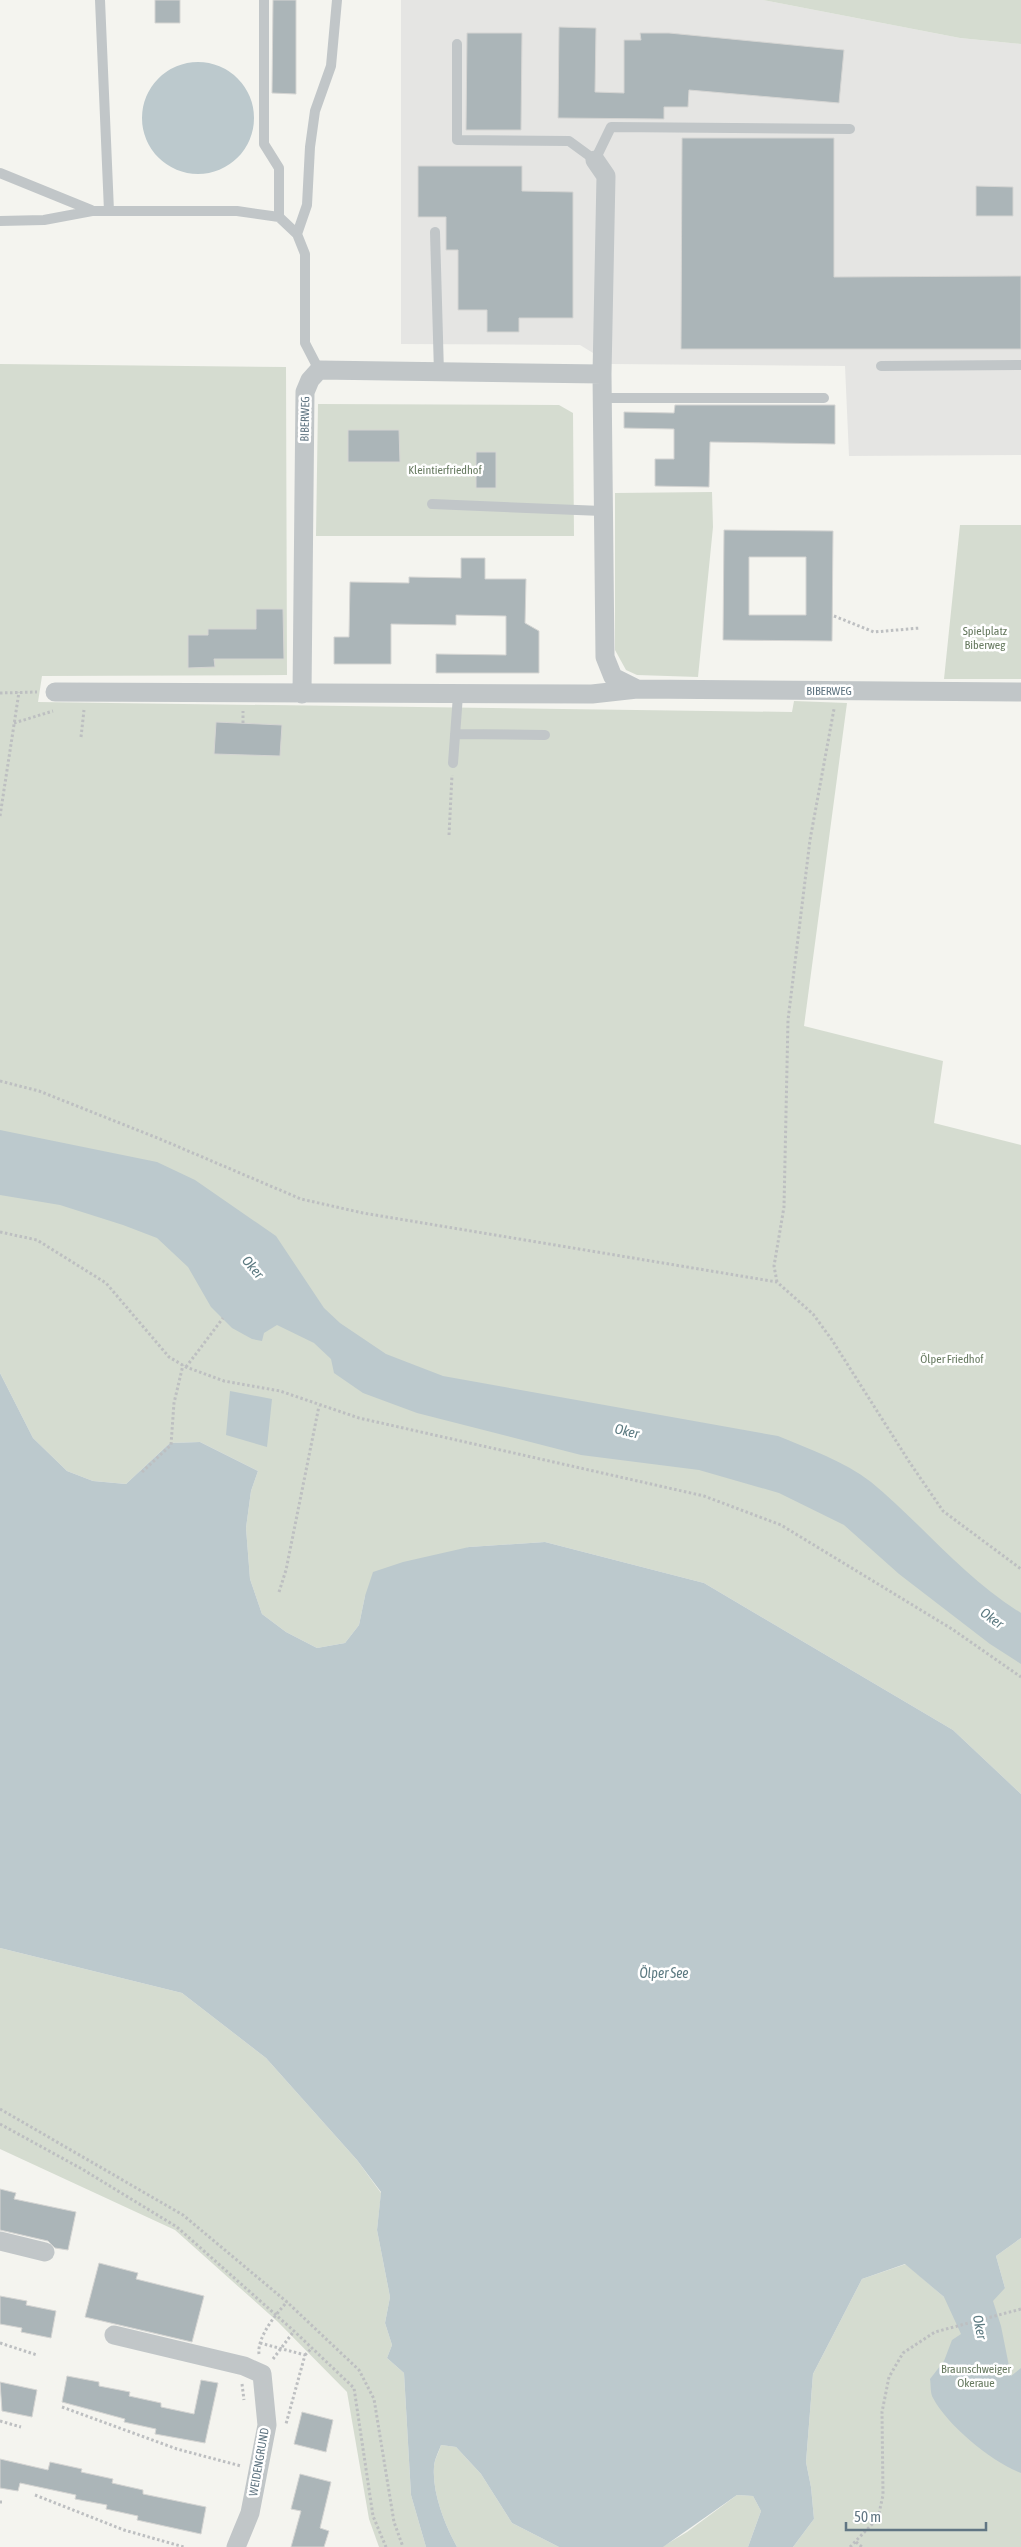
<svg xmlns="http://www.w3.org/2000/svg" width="1021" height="2547" font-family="'Asap Condensed',sans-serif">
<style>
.built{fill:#e5e5e3}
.green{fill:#d5dcd0}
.water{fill:#bcc9cd}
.building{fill:#abb5b8;stroke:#d5d5d3;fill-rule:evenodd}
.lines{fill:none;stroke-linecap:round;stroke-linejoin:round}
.path{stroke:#bdbfc1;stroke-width:3;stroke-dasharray:2.5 2.5;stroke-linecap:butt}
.service{stroke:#c1c6c8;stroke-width:10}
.minor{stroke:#c1c6c8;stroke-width:19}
.labels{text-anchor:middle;stroke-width:5;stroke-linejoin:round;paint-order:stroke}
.street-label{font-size:12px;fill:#617683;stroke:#fff}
.park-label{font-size:12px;fill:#677a60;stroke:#fff}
.water-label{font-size:14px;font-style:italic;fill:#5c7a81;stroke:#fff}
</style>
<rect width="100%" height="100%" fill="#f4f4ef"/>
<path class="built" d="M401,0H763L960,38L1021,44V455L849,456L845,366L611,364L580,345L401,344Z"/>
<path class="green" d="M763,0H1021V44L960,38Z
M0,364L286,367L287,675L42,676L38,702L792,712L794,701L847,703L804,1026L943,1061L934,1123L1021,1145V1794L953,1730L704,1583L545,1542L469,1547L365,1596L359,1625L345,1643L317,1648L286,1632L262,1614L250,1579L246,1528L251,1491L258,1471L200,1442L170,1443L126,1484L93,1481L67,1471L33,1438L0,1373Z
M318,404L559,405L573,413L574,536H316Z
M712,492L713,527L698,677L637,675L626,670L615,650V493Z
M960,525H1021V679H944Z
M0,1948L182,1993L266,2058L357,2160L381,2193L377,2230L390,2297L385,2323L392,2345L387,2358L404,2373L411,2495L426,2547H379L369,2519L347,2392L278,2322L175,2230L0,2149Z
M1021,2238V2547H793L814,2519L811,2487L806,2462L813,2374L862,2279L906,2264L944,2297L1005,2288L996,2256Z
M441,2445L456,2447L481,2474L512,2523L559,2547H457C445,2525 432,2493 434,2467C434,2460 439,2452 441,2445Z
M737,2495L753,2496L761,2511L748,2547H662L687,2532Z"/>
<path class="water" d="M142 118a56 56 0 1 1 112 0a56 56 0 1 1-112 0Z
M0,1130L157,1162L195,1180L276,1236L324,1308L340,1323L386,1354L443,1376L778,1436C809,1449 844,1461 871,1482C922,1524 964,1578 1021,1613V1664L990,1644L899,1574L844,1525L779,1493L699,1470L581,1455L417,1413L363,1393L334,1373L331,1359L314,1343L277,1325L264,1333L262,1341L252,1339L232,1328L211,1307L188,1267L157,1238L123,1225L60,1205L0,1195Z
M0,1373L33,1438L67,1471L93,1481L126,1484L170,1443L200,1442L258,1471L251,1491L246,1528L250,1579L262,1614L286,1632L317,1648L345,1643L359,1625L365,1596L373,1572L403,1562L469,1547L545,1542L704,1583L953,1730L1021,1794V2238L996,2256L1005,2288L993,2301L1001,2326L1011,2376L1021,2368V2473C992,2462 948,2426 933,2398C930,2393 931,2385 930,2379L944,2361L952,2340L961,2334L944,2297L905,2264L862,2279L813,2374L806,2462L811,2487L814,2519L793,2547H748L761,2511L753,2496L737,2495L663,2547H559L512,2523L481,2474L456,2447L441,2445C439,2451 434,2460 434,2467C432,2493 445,2525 457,2547H426L411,2495L404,2373L387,2358L392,2345L385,2323L390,2297L377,2230L381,2192L357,2160L266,2058L182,1993L0,1948Z
M230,1391L272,1399L267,1447L226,1435Z"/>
<path class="building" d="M155,0H180V23H155Z
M273,0H296V94L272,93Z
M559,27L596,28L595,92L624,93V40H641L640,33H669L844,50L839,103L689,90L688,107H664V119L558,118Z
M467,33H522L521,130H466Z
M682,138H834V277L1021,276V349H681Z
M418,166H522V191L573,192V318H519V332H487V310H458V250H446V217H418Z
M976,186L1013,187V216H976Z
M675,405H835V444L710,442L709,487L655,486V459H674V429L624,428V412L674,413Z
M348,430H399L400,462H348Z
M476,452H496V488H476Z
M724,530L833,531L832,641L723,640ZM749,557H806V615H749Z
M461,558H485V579H526L525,623L539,631V673H436V654L506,655V616L456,615V625L391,624V664H334V637H349L350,582L409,583V577L461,578Z
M256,609H283L284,659H214L215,667L188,668V635H208V629H256Z
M216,722L282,725L280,756L214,754Z
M0,2189L16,2193L14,2199L76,2212L68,2250L55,2248L48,2241L0,2230Z
M99,2263L138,2273L136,2279L204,2296L192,2342L85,2317Z
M0,2296L27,2301L26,2305L56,2311L51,2338L21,2332L22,2328L0,2324Z
M67,2376L99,2382V2386L130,2392L129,2396L161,2403V2407L194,2414L201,2380L218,2383L205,2443L155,2434L156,2429L124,2422L125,2419L62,2402Z
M0,2382L37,2390L32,2417L2,2411Z
M302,2412L333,2420L326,2452L294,2444Z
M0,2459L48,2470L50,2462L82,2469L81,2472L113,2479L112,2483L143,2490V2494L206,2507L201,2534L137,2520L138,2516L106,2509L107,2505L75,2499L76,2495L20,2483L18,2491L0,2488Z
M300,2474L331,2482L320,2528L329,2531L324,2547H291L301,2511L291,2509Z"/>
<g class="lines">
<path class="path" d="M834,616L874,632L920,628
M0,693L37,692
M14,723L53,711
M243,723V711
M81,737L84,710
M0,816L19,692
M449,835L452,775
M0,1081L39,1091L160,1139L301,1199L363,1213L777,1282L813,1314L832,1340L910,1463L943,1511L1021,1569
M0,1232L37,1240L106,1283L169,1357L186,1367L224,1381L280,1391L359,1418L704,1496L781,1525L952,1629L1021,1677
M777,1282L774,1266L784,1207L788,1020L810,840L834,709
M186,1367L223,1318
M142,1472L171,1445L174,1403L183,1365
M279,1592L286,1570L319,1406
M0,2109L183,2215L287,2302L359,2370L374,2399L394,2522L403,2547
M0,2124L82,2169L177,2227L294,2331L354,2388L373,2516L386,2547
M0,2343L37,2355
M260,2343L305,2355L286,2424
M259,2354C257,2337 276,2314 287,2302
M305,2355L312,2348
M273,2359L294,2331
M242,2384L244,2400
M62,2407L177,2449L241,2466
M0,2421L21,2427
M35,2495L124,2530L184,2547
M0,2502H2
M856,2542L862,2547
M850,2547L878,2518L883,2495L882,2412L889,2377L903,2353L935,2332L1021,2309"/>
<path class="service" d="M100,0L109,211
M264,0V144L279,168V217
M457,44V140L569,141L595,160L611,127L850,129
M0,173L91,210
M0,221L44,220L92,211H237L279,217L297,234L305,254V343L319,370
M435,232L439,373
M297,234L307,205L310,147L315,111L331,66L337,0
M881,366L1021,365
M602,398H824
M432,504L602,511
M455,734L545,735
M453,763L458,695"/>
<path class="minor" d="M595,160L606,176L602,374L605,657L613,677L637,689
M55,692L592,694L637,689L1021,692
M302,694L305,392L310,380L319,370L602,374
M0,2241L45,2252
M114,2335L244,2366L262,2374L267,2425L250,2513L236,2547"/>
</g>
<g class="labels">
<g class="street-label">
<text transform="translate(305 419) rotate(-89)" y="4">BIBERWEG</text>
<text x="829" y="695">BIBERWEG</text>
<text transform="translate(259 2462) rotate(-80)" y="4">WEIDENGRUND</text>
</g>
<g class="park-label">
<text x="445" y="474">Kleintierfriedhof</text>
<text x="985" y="635">Spielplatz<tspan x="985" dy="14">Biberweg</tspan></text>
<text x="952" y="1363">Ölper Friedhof</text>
<text x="976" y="2373">Braunschweiger<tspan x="976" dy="14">Okeraue</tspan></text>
</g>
<g class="water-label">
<text transform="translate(253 1267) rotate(49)" y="5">Oker</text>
<text transform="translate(627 1431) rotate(13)" y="5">Oker</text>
<text transform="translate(992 1618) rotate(36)" y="5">Oker</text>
<text x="664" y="1978">Ölper See</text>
<text transform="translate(980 2327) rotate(79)" y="5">Oker</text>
</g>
</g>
<path d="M846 2522v8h140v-8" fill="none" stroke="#617683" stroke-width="2.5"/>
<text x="854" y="2522" font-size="15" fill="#617683" stroke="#ffffff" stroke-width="4" paint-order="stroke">50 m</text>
</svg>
